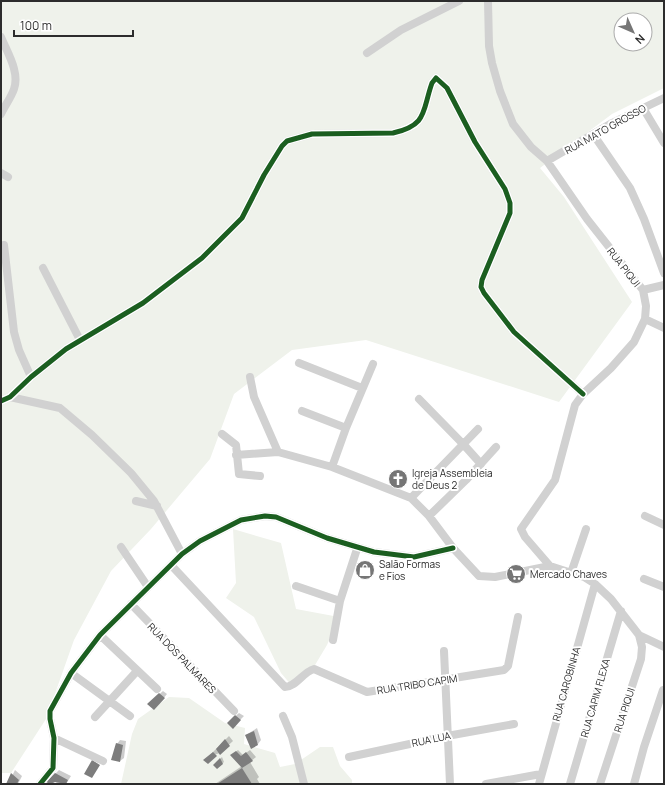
<svg xmlns="http://www.w3.org/2000/svg" width="665" height="785" font-family="Manrope,sans-serif">
<style>
.green{fill:#eff2eb;fill-rule:evenodd}
.shadow{fill:#0003}
.building{fill:#7d7d7d}
.lines{fill:none;stroke-linecap:round;stroke-linejoin:round}
.minor{stroke:#d1d1d1;stroke-width:8}
.cycleway-casing{stroke:#fff;stroke-width:8}
.cycleway{stroke:#1b5e20;stroke-width:5}
.labels{text-anchor:middle;stroke-width:4;stroke-linejoin:round;paint-order:stroke}
.street-label{font-size:10px;fill:#2c2c2c;stroke:#fff}
.poi-label{font-size:10px;fill:#2c2c2c;stroke:#fff;text-anchor:start}
</style>
<rect width="100%" height="100%" fill="#fff"/>
<path class="green" d="M1,1H664V88L612,114L540,168L564,197L632,302L559,402L366,340L292,350L234,394L210,459L151,529L111,571L74,640L46,719L11,773H1ZM621,20H645V44H621Z
M233,529L281,543L296,609L339,617L327,645L312,670L292,686L281,673L254,617L226,598L236,583Z
M169,697L189,698L225,723L245,728L244,744L275,753L280,767L295,764L320,747H333L340,766L352,780V784H121L132,734L138,719Z"/>
<path class="shadow" d="M163,691L167,694L158,705L148,704Z
M239,713L244,716L233,727L228,723Z
M257,728L261,740L258,744L246,735Z
M229,736L233,741L220,753L208,757Z
M120,740L126,741L124,758L120,761L117,744Z
M238,750L243,755L250,750L256,757L250,762L259,777L257,779L260,784H215L242,766L233,754Z
M222,757L224,762L217,768L214,765Z
M15,770L22,776L18,784H8Z
M59,770L71,776L66,784H59L55,782L52,784L47,782Z"/>
<path class="building" d="M159,693L165,698L154,710L147,704Z
M235,715L241,720L233,729L227,723Z
M254,731L258,745L251,749L245,735Z
M225,739L230,746L220,755L216,749Z
M116,743L123,745L120,762L111,760Z
M236,751L241,756L246,752L253,761L242,768L230,755Z
M213,752L217,756L208,764L203,760Z
M220,758L223,764L217,769L213,765Z
M92,760L100,765L92,778L84,774Z
M242,768L252,784H217Z
M11,773L19,780L17,784H6Z
M55,773L68,780L66,784L55,782L50,784L46,782Z"/>
<g class="lines">
<path class="minor" d="M488,1L489,46L492,63L500,91L513,124L531,147L547,161L587,219L643,290L646,306L645,319L634,342L611,368L583,394L575,405L555,480L521,529L525,537L550,566
M1,37C7,52 20,72 14,89C11,98 5,105 1,114
M367,53L401,30L459,1
M643,108L664,143
M593,134L630,188L644,219L664,273
M547,161L612,123L664,98
M1,173L8,177
M4,245L14,332L19,350L31,377
M43,268L80,340
M643,290L664,285
M645,319L664,328
M299,363L362,388
M250,377L254,397L278,452
M10,397L60,408L92,435L131,473L154,501L182,554
M419,399L464,445L481,464
M1,401L10,397L31,377L66,349L143,303L202,258L242,218L264,175L282,146L287,141L312,134L393,133C428,125 422,111 432,83L436,78L447,88L475,142L505,189L510,203V213L482,280L481,287L484,293L514,332L583,394
M302,411L346,428
M222,434L236,445L239,474L260,476
M236,455L278,452L332,467L411,498L429,516L453,548L479,576L495,577L550,566L584,577L595,584L611,599L639,635L664,647
M332,467L346,428L373,364
M411,498L478,429
M136,501L157,506
M429,516L466,480L496,447
M645,516L664,525
M121,547L148,587
M171,565L285,687C296,687 303,672 314,669L367,692L504,670L508,666L518,617
M571,573L586,529
M644,579L664,587
M296,586L340,601
M131,604L234,711
M100,635L157,689
M333,640L340,601L357,549
M444,651L450,784
M71,673L130,716
M283,716L292,737L304,784
M95,717L137,671
M54,738L103,761
M349,757L447,736L514,724
M40,784L53,768L54,738L50,719V711L71,673L100,635L182,554L200,541L241,520L265,516L276,517L327,538L374,552L414,557L453,548
M486,784L541,774
M539,784L595,584
M570,784L621,611
M600,784L641,659L642,647L639,635
M634,784L644,747L663,690"/>
<defs>
<path id="cycleway" d="M1,401L10,397L31,377L66,349L143,303L202,258L242,218L264,175L282,146L287,141L312,134L393,133C428,125 422,111 432,83L436,78L447,88L475,142L505,189L510,203V213L482,280L481,287L484,293L514,332L583,394
M40,784L53,768L54,738L50,719V711L71,673L100,635L182,554L200,541L241,520L265,516L276,517L327,538L374,552L414,557L453,548"/>
</defs>
<use href="#cycleway" class="cycleway-casing"/>
<use href="#cycleway" class="cycleway"/>
</g>
<defs>
<symbol id="church-disc" viewBox="-11 -11 22 22"><circle r="9.5" fill="#767676" stroke="#fff"/><path d="M-1.2-6h2.4v3.5h3.3v2.4h-3.3V6h-2.4V-.1h-3.3v-2.4h3.3Z" fill="#fff"/></symbol>
<symbol id="shop-disc" viewBox="-11 -11 22 22"><circle r="9.5" fill="#767676" stroke="#fff"/><path d="M-5-2.5h2.3a2.7 3.5 0 0 1 5.4 0H5L5.5 6h-11ZM-1.5-2.5h3a1.5 2.3 0 0 0-3 0Z" fill="#fff"/></symbol>
<symbol id="supermarket-disc" viewBox="-11 -11 22 22"><circle r="9.5" fill="#767676" stroke="#fff"/><path d="M-6-5.5h2.5l.6 2H6L4.5 2H-2.5L-4.4-4H-6ZM-1.5 3.2a1.3 1.3 0 1 0 .1 0ZM3 3.2a1.3 1.3 0 1 0 .1 0Z" fill="#fff"/></symbol>
</defs>
<g fill-rule="evenodd">
<use href="#church-disc" x="387" y="468" width="22" height="22"/>
<use href="#shop-disc" x="354" y="559" width="22" height="22"/>
<use href="#supermarket-disc" x="505" y="563" width="22" height="22"/>
</g>
<g class="labels">
<g class="street-label">
<text transform="translate(605 129) rotate(-29)" y="4">RUA MATO GROSSO</text>
<text transform="translate(624 267) rotate(52)" y="4">RUA PIQUI</text>
<text transform="translate(182 658) rotate(46)" y="4">RUA DOS PALMARES</text>
<text transform="translate(417 684) rotate(-9)" y="4">RUA TRIBO CAPIM</text>
<text transform="translate(566 684) rotate(-74)" y="4">RUA CAROBINHA</text>
<text transform="translate(595 698) rotate(-74)" y="4">RUA CAPIM FLEXA</text>
<text transform="translate(624 710) rotate(-72)" y="4">RUA PIQUI</text>
<text transform="translate(431 739) rotate(-12)" y="4">RUA LUA</text>
</g>
<g class="poi-label">
<text x="412" y="477">Igreja Assembleia<tspan x="412" dy="12">de Deus 2</tspan></text>
<text x="379" y="568">Salão Formas<tspan x="379" dy="12">e Fios</tspan></text>
<text x="530" y="578">Mercado Chaves</text>
</g>
</g>
<rect width="665" height="785" fill="none" stroke="#2c2c2c" stroke-width="4"/>
<g transform="translate(633 32) rotate(135)"><circle r="19" fill="#ffffff" stroke="#ababab"/>
<path d="M0-3L7 15L0 10L-7 15Z" fill="#767676"/>
<text y="-6" font-size="11" font-weight="bold" text-anchor="middle" fill="#2c2c2c">N</text>
</g>
<path d="M14 30v6h119v-6" fill="none" stroke="#2c2c2c" stroke-width="2"/>
<text x="20" y="30" font-size="12" fill="#2c2c2c" stroke="#ffffff" stroke-width="3" paint-order="stroke">100 m</text>
</svg>
